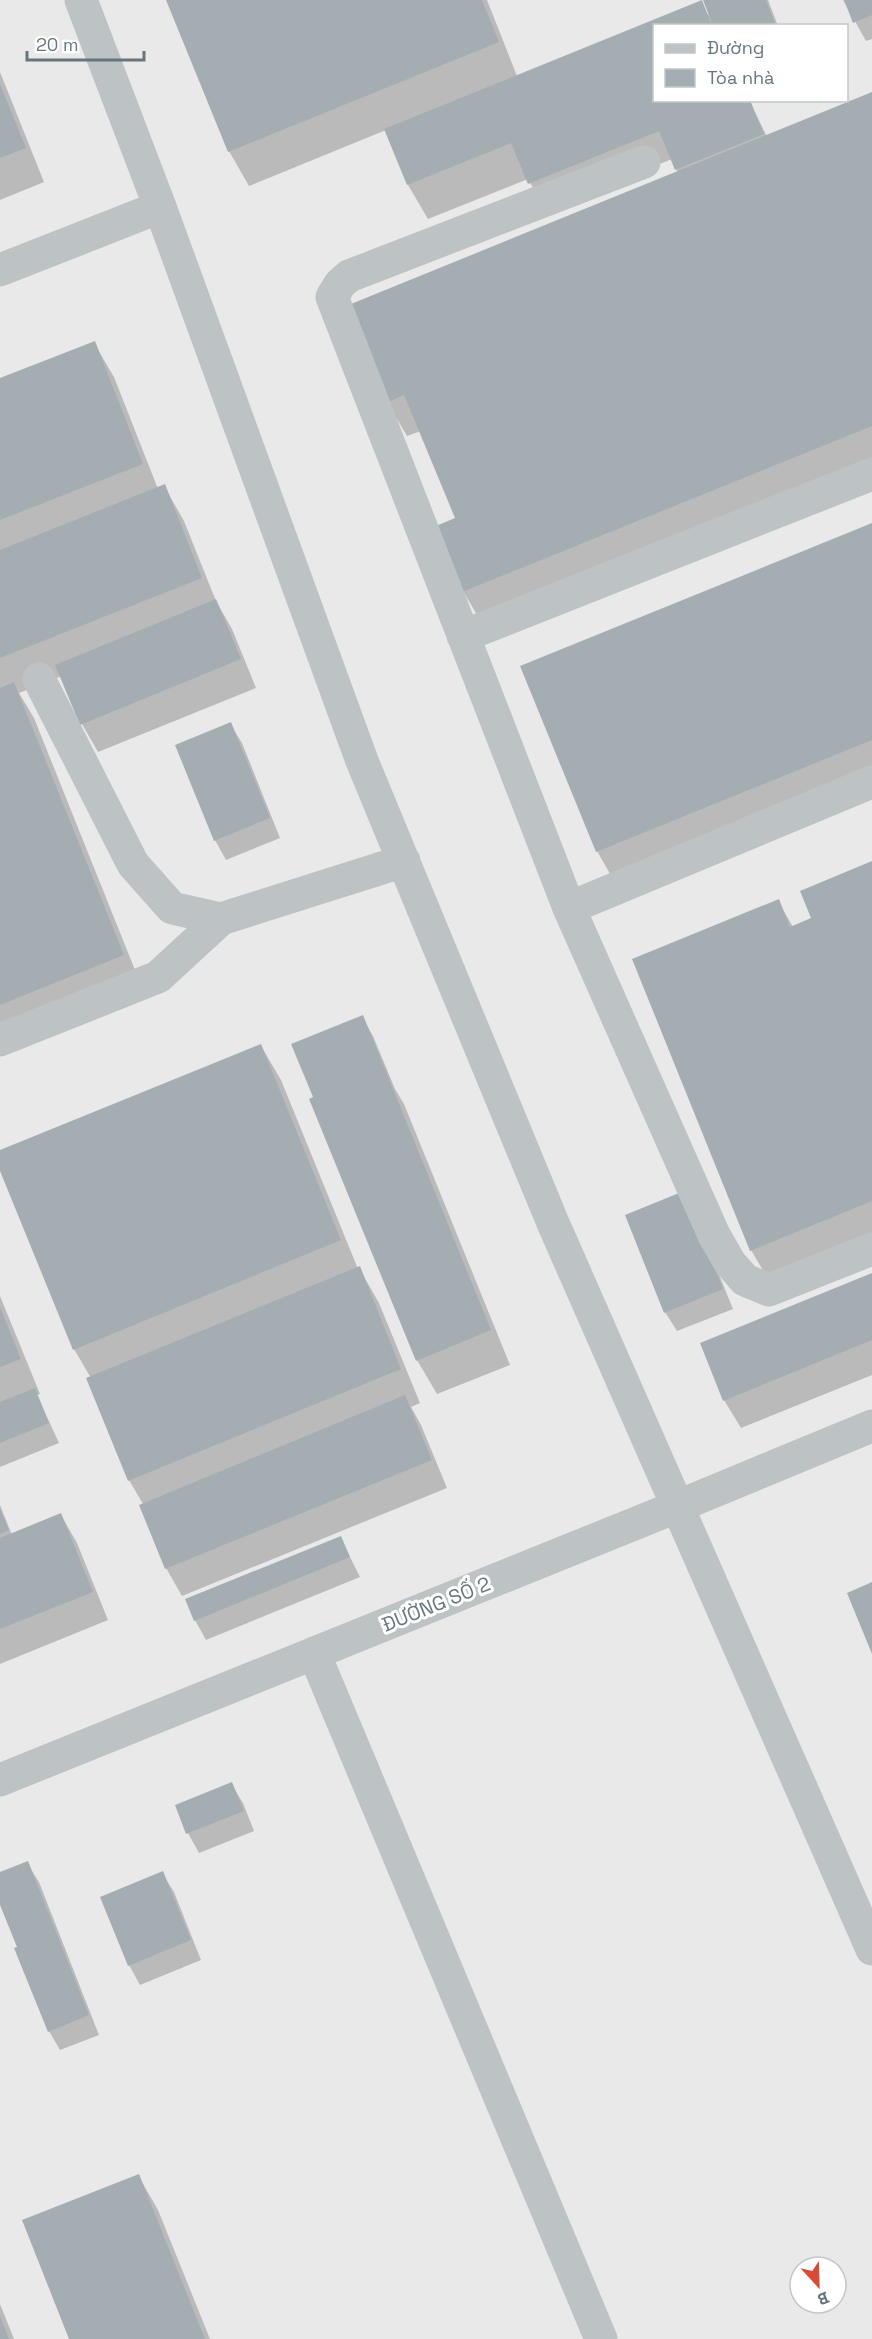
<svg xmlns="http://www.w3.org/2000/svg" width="872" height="2339" font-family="'Space Grotesk',sans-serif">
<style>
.built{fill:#e9e9e9;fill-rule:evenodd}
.shadow{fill:#0003}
.building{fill:#a4aeb2}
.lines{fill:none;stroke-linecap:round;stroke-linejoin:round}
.minor{stroke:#bdc2c5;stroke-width:33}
.labels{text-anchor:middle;stroke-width:6;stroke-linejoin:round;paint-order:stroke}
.street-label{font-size:20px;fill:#65767e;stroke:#fff}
</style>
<rect width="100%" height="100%" fill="#f8f8f5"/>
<path class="built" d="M0,0H872V2339H0ZM654,26H846V100H654ZM800,2267H836V2303H800Z"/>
<path class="shadow" d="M168,0H487L517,76L701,2L708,15L710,14L704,0H768L778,26H654V100H749L767,137L872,94V468L483,625L463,591L457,519L421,431L407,436L387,402L678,173L672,159L546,211L528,179L428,219L408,185L386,130L249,186L229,151Z
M843,0H872V39L866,41Z
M0,72L44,182L0,200Z
M94,343L114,377L158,489L164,486L184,521L216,601L232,629L256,688L98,752L82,724L62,676L19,693L34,718L143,990L0,1047V380Z
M872,525V782L617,886L597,851Z
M230,724L242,743L280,838L226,860L215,840Z
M872,863V1244L771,1284L751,1250L778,901L793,927L813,919Z
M362,1017L373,1036L395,1089L404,1104L510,1365L437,1394L417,1360Z
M261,1046L281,1080L358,1269L359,1268L379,1303L420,1403L411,1407L421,1425L447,1488L182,1596L166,1568L143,1504L129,1480L91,1378L74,1349L0,1167V1152Z
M694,1213L733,1309L677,1331L665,1312Z
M872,1275V1375L741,1428L724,1400Z
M0,1296L40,1394L37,1395L59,1443L0,1467Z
M0,1505L12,1535L61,1515L77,1543L108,1620L0,1664Z
M340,1537L360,1577L206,1640L195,1620Z
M231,1784L243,1803L254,1831L199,1853L188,1833Z
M27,1863L39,1882L99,2035L60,2050L49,2031L0,1901V1874Z
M162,1873L174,1892L201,1960L140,1985L129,1965Z
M138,2175L158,2210L210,2339H71Z
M0,2304L14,2339H0Z"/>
<path class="building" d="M166,0H482L499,42L228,152Z
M702,0L712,26H654V100H750L764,134L675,170L659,131L528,184L511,143L407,185L384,129Z
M703,0H766L776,26H713Z
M844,0H872V15L853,23Z
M0,84L26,148L0,158Z
M872,92V426L462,592L436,526L455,518L404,395L386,403L346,306Z
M95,341L143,464L0,520V378Z
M165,484L202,578L0,658V550Z
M872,523V740L596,852L520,666Z
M216,599L241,659L80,725L55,665Z
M14,682L124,955L0,1005V688Z
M231,722L270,818L214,841L175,745Z
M872,861V1201L750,1251L632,959L779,899L790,927L811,918L800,891Z
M363,1015L491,1330L416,1361L309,1099L313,1097L291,1044Z
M261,1044L341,1240L73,1350L0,1171V1150Z
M684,1191L723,1289L664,1313L625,1215Z
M360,1266L401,1369L128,1481L86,1378Z
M872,1273V1340L723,1401L700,1343Z
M0,1307L21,1359L0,1367Z
M35,1388L49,1423L0,1443V1402Z
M405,1395L432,1460L165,1569L139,1505Z
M0,1509L9,1530L0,1534Z
M61,1513L93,1592L0,1629V1538Z
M341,1536L350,1557L194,1621L185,1599Z
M872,1582V1654L847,1593Z
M232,1782L244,1811L186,1834L175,1805Z
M28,1861L89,2015L48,2032L14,1948L17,1947L0,1905V1872Z
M163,1871L191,1940L128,1966L100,1897Z
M139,2174L205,2339H69L22,2220Z
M0,2316L9,2339H0Z"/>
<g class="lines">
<path class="minor" d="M81,0L160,207L362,761L553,1223L872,1949
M644,162L349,276L340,284L332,297L569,908L714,1235L730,1263L745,1280L769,1290L872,1249
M0,270L160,207
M463,636L872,474
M39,679L133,864L172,908L221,919L404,861
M569,908L872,782
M0,1040L158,977L221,919
M314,1653L601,2339
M0,1780L676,1507L872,1426"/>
</g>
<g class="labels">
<g class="street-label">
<text transform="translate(436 1604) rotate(-22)" y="7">ĐƯỜNG SỐ 2</text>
</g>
</g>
<rect x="653" y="24" width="195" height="78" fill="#ffffff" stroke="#c1c8cb" stroke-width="1.5"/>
<rect x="665" y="44" width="30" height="9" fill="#bdc2c5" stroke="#c1c8cb" stroke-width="1.5"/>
<text x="707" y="54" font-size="18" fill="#65767e">Đường</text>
<rect x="665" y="69" width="30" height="18" fill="#a4aeb2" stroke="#c1c8cb" stroke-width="1.5"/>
<text x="707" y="84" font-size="18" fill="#65767e">Tòa nhà</text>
<g transform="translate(818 2285) rotate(158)"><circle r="28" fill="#ffffff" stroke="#c1c8cb" stroke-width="1.5"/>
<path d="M0-4.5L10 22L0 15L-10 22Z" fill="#d74a36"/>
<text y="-9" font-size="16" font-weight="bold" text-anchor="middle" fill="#65767e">B</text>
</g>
<path d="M27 51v9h117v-9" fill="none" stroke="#65767e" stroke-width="3"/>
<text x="36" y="51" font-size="18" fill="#65767e" stroke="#ffffff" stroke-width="4.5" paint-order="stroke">20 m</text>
</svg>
